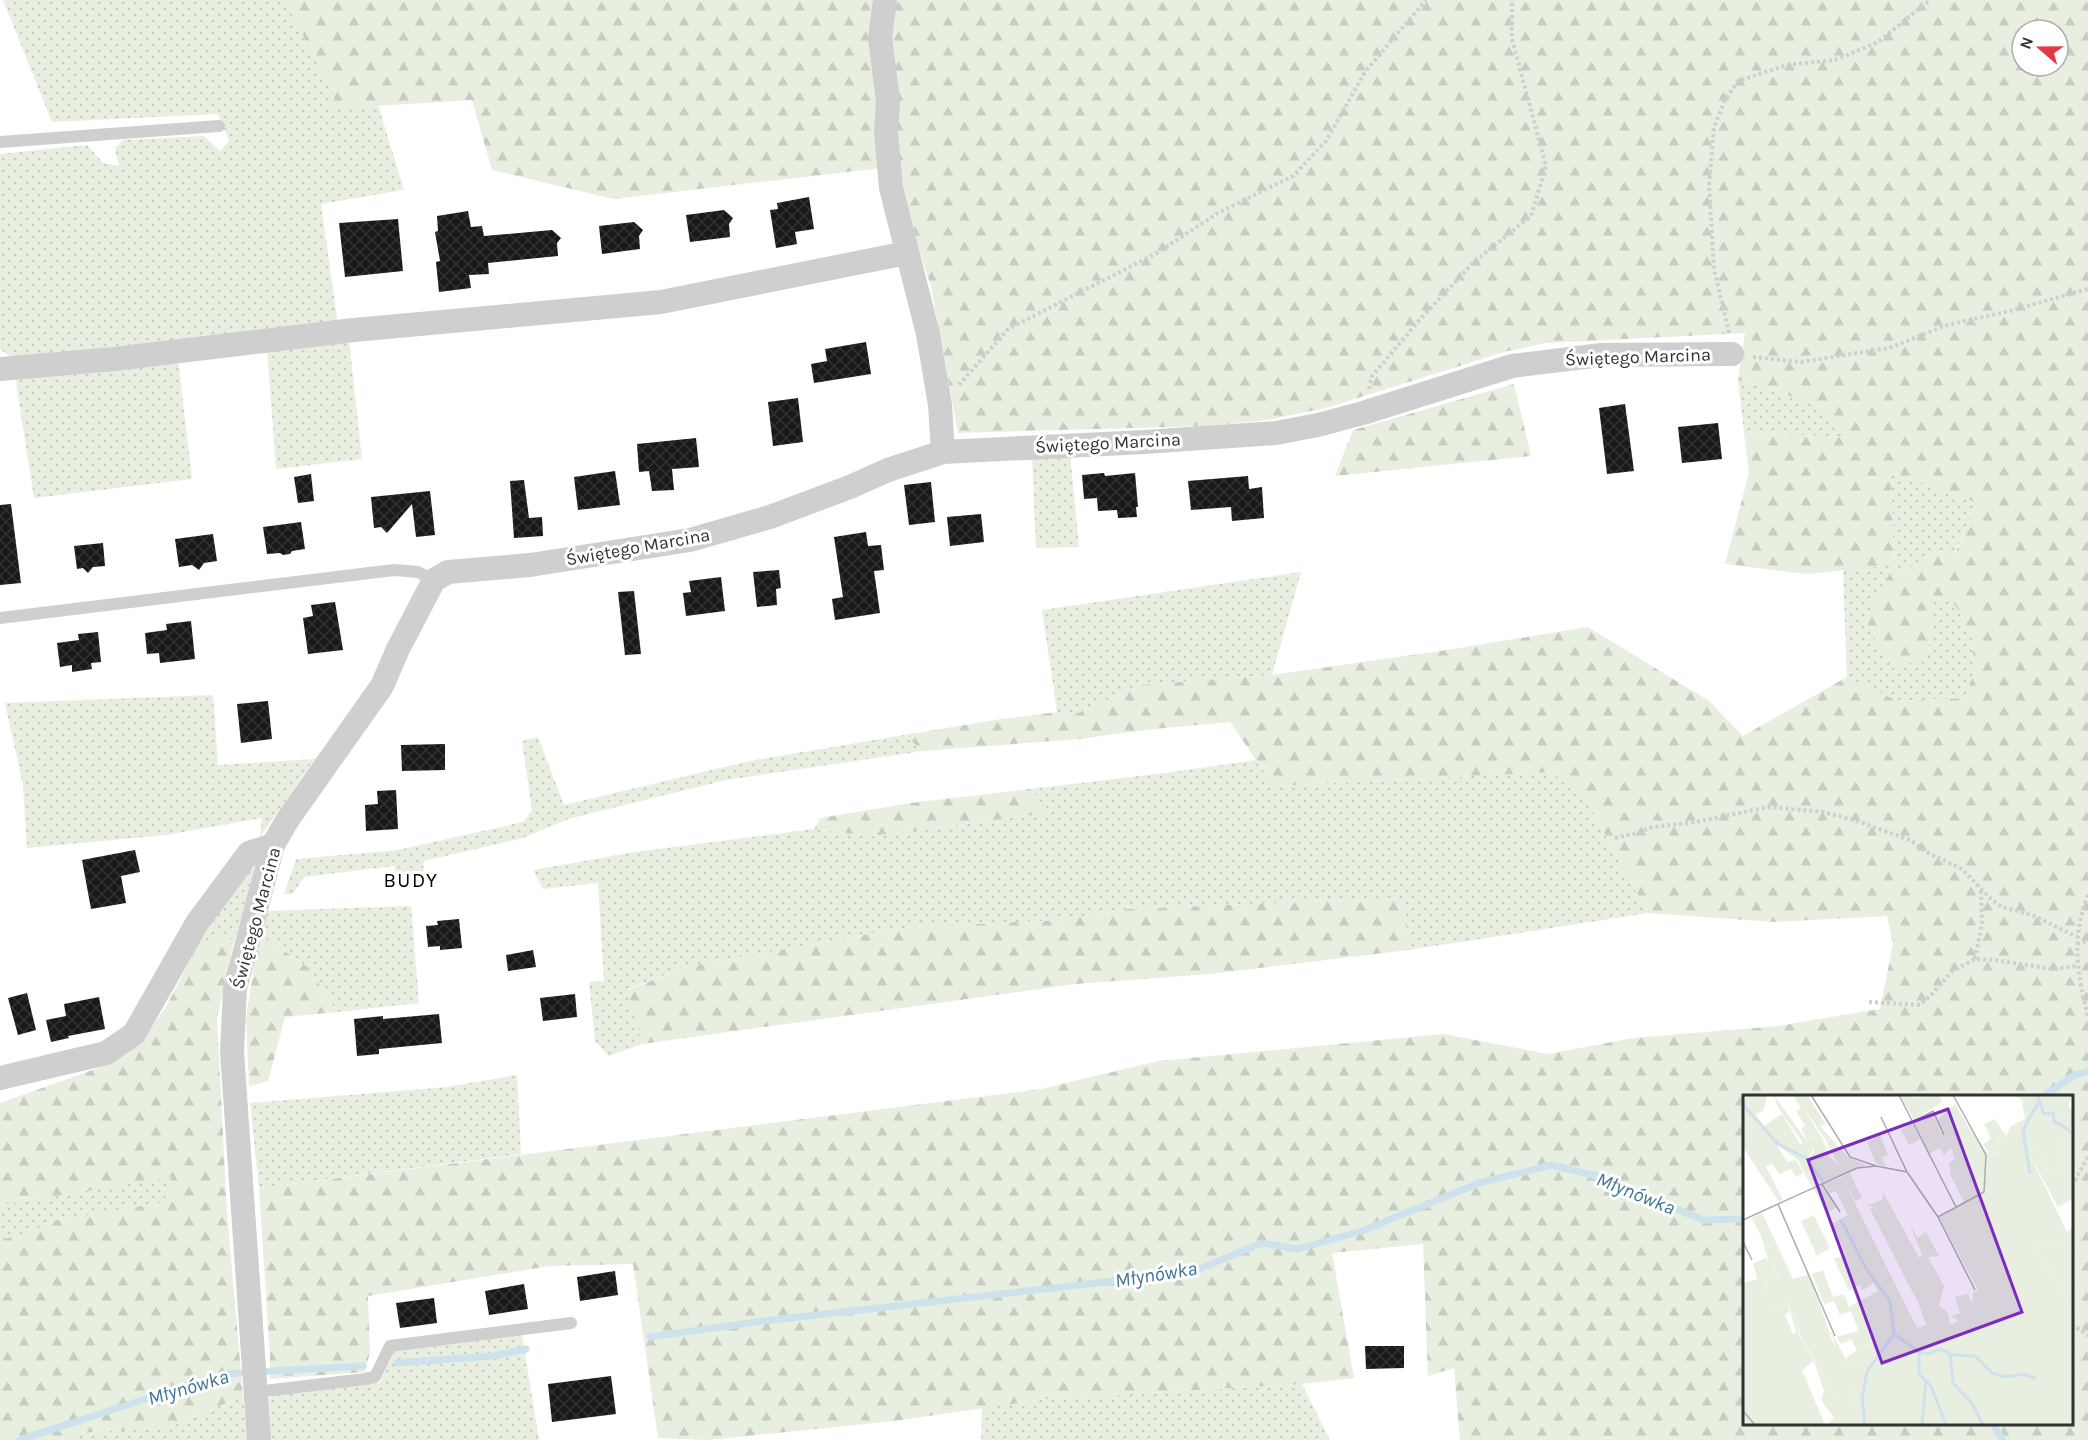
<svg xmlns="http://www.w3.org/2000/svg" width="2088" height="1440" font-family="Karla,sans-serif">
<style>
.grass{fill:url(#grass-dots)}
.forest{fill:url(#forest-firs);fill-rule:evenodd}
.lines{fill:none;stroke-linecap:round;stroke-linejoin:round}
.stream{stroke:#cde2ed;stroke-width:7}
.building{fill:url(#building-cross-hatch)}
.path{stroke:#cfcfcf;stroke-width:4;stroke-dasharray:3 3;stroke-linecap:butt}
.lane{stroke:#cfcfcf;stroke-width:12}
.street{stroke:#cfcfcf;stroke-width:24}
.labels{text-anchor:middle;stroke-width:6;stroke-linejoin:round;paint-order:stroke}
.street-label{font-size:18px;fill:#323232;stroke:#fff}
.neighbourhood-label{font-size:20px;letter-spacing:1.5px;fill:#000;stroke:#fff}
.water-label{font-size:20px;font-style:italic;fill:#3f7595;stroke:#fff}
.inset-river{fill:none;stroke:#cde2ed;stroke-width:3}
.inset-road{fill:none;stroke:#adadad;stroke-width:1.5}
.view{fill:#7b2cbf;fill-opacity:0.15;stroke:#7b2cbf;stroke-width:3}
.inset-edge{fill:none;stroke:#323232;stroke-width:3}
</style>
<defs>
<pattern id="grass-dots" width="8" height="8" patternUnits="userSpaceOnUse" patternTransform="scale(1.5)"><rect width="8" height="8" fill="#e8eee0"/><path d="M2 2h.1M6 6h.1" fill="none" stroke="#c7cdc1" stroke-width="1.8" stroke-linecap="round"/></pattern>
<pattern id="forest-firs" width="22" height="20" patternUnits="userSpaceOnUse" patternTransform="scale(1.5)"><rect width="22" height="20" fill="#e8eee0"/><path d="M5 1l3.5 6h-7zM16 11l3.5 6h-7z" fill="#c7cdc1"/></pattern>
<pattern id="building-cross-hatch" width="8" height="8" patternUnits="userSpaceOnUse" patternTransform="scale(1.5)"><rect width="8" height="8" fill="#191919"/><path d="M0 0l8 8M0 8l8-8" fill="none" stroke="#323232"/></pattern>
</defs>
<rect width="100%" height="100%" fill="#fff"/>
<path class="grass" d="M3,0H285L336,98L328,109L378,105L404,190L321,204L338,325L11,357L0,349V154L87,145L103,163L119,166L115,148L123,140L204,136L220,151L229,141L218,114L52,122Z
M349,340L362,459L276,469L267,348Z
M178,359L192,479L34,498L15,375Z
M1738,380L1817,404L1853,437L1744,433Z
M1070,453L1079,547L1036,548L1032,454Z
M1891,473L1979,503L1954,553L1938,550L1903,572L1894,565L1927,662L1935,595L1955,605L1972,635L1974,672L1965,698L1897,701L1847,677L1843,570L1894,564Z
M1301,572L1272,675L1141,685L1078,713L1057,712L1042,610Z
M213,695L218,765L315,759L260,837L262,818L165,835L27,848L23,785L5,703Z
M904,735L923,751L726,780L568,819L523,838L424,861L422,884L400,887L394,866L304,877L293,894H284L296,859L398,850L523,822L532,810L522,741L538,737L564,805L750,761Z
M1256,760L1274,786L1552,772L1589,805L1648,913L1409,950L1404,898L1129,909L1063,920L910,927L685,967L628,989L642,1044L609,1056L595,1041L589,982L604,981L598,883L543,889L533,870L635,852L814,829L871,836L1049,813L1030,789L1165,773Z
M247,867L256,870L233,946L229,933L197,946Z
M411,906L419,1003L337,1012L308,967L259,934L265,911Z
M517,1075L521,1154L259,1188L250,1103L447,1087Z
M172,1176L165,1202L49,1222L25,1237L0,1239V1205Z
M522,1335L539,1440H269L265,1399L278,1395L380,1383L395,1349Z
M1302,1384L1330,1440H981L982,1408L1045,1399Z
M243,1396L248,1440H63L78,1433L170,1427Z"/>
<path class="forest" d="M285,0H2088V1440H1460L1454,1368L1428,1376L1423,1244L1332,1253L1354,1378L1302,1384L1045,1399L894,1421L708,1440L658,1438L633,1264L550,1266L368,1296L370,1352L365,1372L270,1379V1357L259,1188L1041,1089L1158,1061L1444,1034L1548,1054L1633,1038L1778,1026L1880,1009L1893,944L1887,916L1775,922L1648,913L1589,805L1552,772L1274,786L1230,722L1154,729L1079,739L923,751L904,735L1001,719L1057,712L1078,713L1141,685L1272,675L1447,650L1588,627L1709,701L1743,736L1847,677L1898,701L1965,698L1974,672L1972,635L1955,605L1935,596L1927,662L1887,665L1866,620L1894,565L1807,574L1725,564L1749,473L1744,433L1852,437L1817,404L1738,380L1745,333L1546,343L1504,352L1326,408L1267,420L1206,426L958,433L931,286L891,167L613,199L492,170L472,100L327,109L335,98ZM2022,30H2058V66H2022ZM1891,473L1978,503L1955,553L1938,550L1903,572L1894,565ZM1744,1096H2072V1424H1744Z
M1514,384L1531,456L1335,476L1353,430Z
M1030,789L1050,813L871,836L814,829L820,818L918,802Z
M1404,898L1409,950L1210,974L1075,984L642,1044L628,990L685,967L910,927L1063,920L1129,909Z
M229,932L233,946L217,1019L227,1213L243,1396L170,1427L78,1433L63,1440H0V1239L25,1236L49,1222L164,1202L172,1177L0,1205V1103L98,1068L141,1042L166,1007L197,946Z
M259,934L308,967L337,1012L285,1017L268,1081L249,1086L246,1018Z"/>
<g class="lines">
<path class="stream" d="M2043,1096L2075,1075L2088,1071
M650,1337L764,1321L1192,1272L1262,1243L1297,1249L1362,1231L1479,1183L1551,1165L1597,1176L1703,1220L1744,1219
M397,1363L493,1356L526,1349
M1993,1424L2003,1440
M19,1440L223,1374L363,1366"/>
</g>
<path class="building" d="M809,197L814,229L795,232L797,244L776,248L770,210L778,209L777,203Z
M724,210L733,218L729,224L730,237L690,242L686,215Z
M468,211L471,227L482,226L484,236L552,230L561,238L557,243L558,256L488,263L489,274L469,275L471,288L439,292L436,262L440,261L435,232L438,231L437,216Z
M398,219L403,271L345,277L339,223Z
M634,222L643,230L639,236L640,249L602,254L599,226Z
M866,342L871,374L814,383L811,364L827,361L825,349Z
M798,398L803,442L773,446L768,402Z
M1625,404L1634,471L1607,474L1599,408Z
M1718,423L1722,459L1682,463L1678,427Z
M696,438L699,467L672,469L674,490L652,491L649,471L639,472L637,444Z
M615,471L620,505L578,510L574,477Z
M1104,473L1105,476L1135,473L1138,507H1136L1137,517L1118,518L1117,510L1098,511L1097,498L1084,499L1082,475Z
M311,474L314,501L298,503L294,477Z
M1248,476L1249,489L1262,487L1264,518L1232,521L1231,507L1191,510L1188,481Z
M524,480L529,518L542,517L543,536L514,538L510,481Z
M931,482L935,522L909,525L904,485Z
M430,491L435,535L416,537L412,504L387,533L381,527L374,528L371,497Z
M11,504L21,583L0,585V505Z
M981,514L984,542L950,546L947,517Z
M301,522L305,549L292,551L290,554L283,555L280,553L267,554L263,527Z
M866,532L868,546L881,545L884,570L874,571L880,613L835,620L832,599L843,597L834,537Z
M213,534L217,561L204,563L199,570L192,565L179,567L175,539Z
M103,543L105,566L93,567L88,573L83,568L77,569L74,546Z
M779,570L781,588L776,589L777,605L757,607L753,572Z
M721,577L725,611L686,616L683,593L691,592L689,581Z
M634,591L641,654L625,655L618,592Z
M335,602L343,650L308,654L303,618L313,616L311,605Z
M191,621L195,659L160,663L159,653L147,654L145,633L167,630L166,624Z
M98,632L101,662L91,663L92,669L72,672V665L60,667L57,643L79,640L78,634Z
M268,701L272,739L241,743L237,704Z
M445,744V770L402,771L401,745Z
M396,790L398,829L366,831L365,805L378,804L377,791Z
M135,850L140,872L121,876L126,903L91,909L82,860Z
M459,919L462,948L440,950V946L428,947L426,926L438,925L437,921Z
M533,950L536,967L508,971L506,955Z
M27,993L36,1030L18,1035L8,998Z
M575,994L577,1017L543,1021L540,998Z
M99,997L105,1029L68,1036L69,1038L51,1042L46,1020L66,1016L64,1004Z
M439,1014L442,1043L379,1049V1054L357,1056L354,1019L383,1016V1019Z
M615,1271L618,1295L580,1301L577,1277Z
M524,1284L528,1309L489,1315L485,1291Z
M434,1298L437,1323L400,1328L396,1303Z
M1365,1346H1404V1368L1366,1369Z
M611,1376L616,1414L552,1422L548,1384Z"/>
<g class="lines">
<path class="path" d="M1729,333L1714,269L1709,185L1714,127L1725,100L1738,81L1787,65L1835,60L1878,42L1930,0
M1753,357L1801,362L1889,348L1947,325L2010,311L2088,289
M959,385L1008,329L1157,253L1218,213L1293,176L1326,141L1365,72L1426,0
M1369,389L1372,376L1422,317L1474,262L1531,216L1546,166L1512,39V0
M1615,838L1637,833L1653,827L1696,822L1768,807L1823,812L1857,821L1910,840L1928,853L1962,869L1990,898L2002,907L2035,916L2077,937
M2088,895C2071,938 2077,972 2088,1017
M2077,944L2088,941
M1975,959L1982,924L1981,890
M1869,1002L1920,1005L1934,992L1951,972L1975,959L1995,960L2052,969L2077,966
M2072,1186L2088,1157
M2072,1324L2088,1336"/>
<path class="lane" d="M0,142L219,126
M0,618L394,570L418,572L434,580
M256,1392L365,1379L375,1377L390,1346L571,1323"/>
<path class="street" d="M885,0L880,38L888,101L886,132L891,188L928,334L940,405L943,452
M0,369L114,359L354,330L661,302L907,253
M0,1078L106,1053L134,1034L197,923L249,853L273,845
M259,1440L232,1052L235,989L273,845L288,819L382,686L398,649L434,580L448,572L530,565L690,540L770,517L850,487L888,470L943,452L1145,442L1276,433L1318,425L1363,413L1512,366L1601,355L1732,354"/>
</g>
<g class="labels">
<g class="street-label">
<text transform="translate(1638 357) rotate(-2)" y="6">Świętego Marcina</text>
<text transform="translate(1108 443) rotate(-3)" y="6">Świętego Marcina</text>
<text transform="translate(638 547) rotate(-10)" y="6">Świętego Marcina</text>
<text transform="translate(256 918) rotate(-75)" y="6">Świętego Marcina</text>
</g>
<g class="neighbourhood-label">
<text x="411" y="887">BUDY</text>
</g>
<g class="water-label">
<text transform="translate(1636 1193) rotate(22)" y="7">Młynówka</text>
<text transform="translate(1156 1274) rotate(-9)" y="7">Młynówka</text>
<text transform="translate(188 1387) rotate(-16)" y="7">Młynówka</text>
</g>
</g>
<g transform="translate(1743 1095)">
<rect width="330" height="330" fill="#fff"/>
<path d="M50,0H64L67,8L58,9L97,73L76,41L69,40L73,50L63,67L78,88L69,92L55,65L34,50L44,67L53,65L60,78L53,82L48,74L36,79L29,68L23,72L40,105L36,107L0,52V13L18,33L39,19L57,49L65,48L58,33L62,31L53,16L58,13ZM157,0H170L168,3L196,0L199,7L171,25ZM212,9L226,33L201,60L197,53L186,59L171,27L189,17L200,42L195,24ZM315,21L330,34V104L315,112L286,58L288,52L294,51L311,82L323,81L314,66L317,34L323,36ZM252,24L259,35L254,57L247,60L240,49L248,44L241,29ZM169,29L177,44L166,50L158,35ZM137,40L145,60L139,63L143,72L133,69L124,47ZM107,78L119,103L112,106L99,82ZM79,90L94,112L84,118L70,94ZM140,97L176,163L185,193L175,207L163,185L167,183L157,156L131,111H124L140,104ZM19,118L50,184L66,179L89,245L100,264L109,291L106,308L98,318L91,296L58,242L44,206L46,217L42,220L28,211L18,195L10,168L24,163L25,171H16L26,200L27,183L34,182L31,167L9,123ZM71,120L87,153L74,161L58,126ZM183,137L196,161L185,162L174,144ZM312,145L330,161V209L327,210L293,151ZM103,160L117,190L106,196L91,164ZM80,175L90,202L101,199L108,216L97,220L91,206L81,209L69,179ZM115,236L130,247L125,251L124,268L108,274L103,263L114,255L108,244L98,249L93,242Z" fill="#e8eee0"/>
<path d="M0,0H24L21,15L13,20L21,31L18,33L0,13ZM31,0L65,48L62,51L34,11ZM64,0L83,29L77,31L105,62L123,70L78,88L63,67L71,57V38L77,40L86,61L97,72L81,42L58,9V6L66,8ZM270,0H330L325,10L330,17V34L315,21L324,36L317,35L314,66L323,81L324,95L311,82L294,51L288,52L286,58L324,137L330,132V161L312,145L293,151L326,209H330V330H84L91,323L78,305L81,296L71,266L59,275L82,330H0V188L15,184L28,211L42,220L50,239L53,237L44,205L57,242L91,296L98,317L106,308L109,291L85,231L108,274L124,268L122,256L130,247L119,244L106,212L135,196L131,188L119,195L89,129L105,120L93,96L87,98L81,89L99,82L174,233L183,230L175,207L185,193L174,166L179,159L166,128L201,191L196,210L205,218L207,230L216,226L208,221L217,218L212,202L225,199L229,209L230,197L235,196L197,123L221,107L208,81L206,68L212,64L206,50L226,33L246,60L254,58L259,35L263,41L268,31L282,24L279,5ZM131,111L157,156L168,183L163,185L127,114ZM16,134L25,156L30,153L36,166V171L31,168L34,182L27,183L32,197L26,200L16,170L26,167Z" fill="#e8eee0"/>
<path class="inset-river" d="M294,0L301,19L310,18L311,26L330,38M0,10L35,49L63,63L80,86M287,79L280,35L295,8M98,125L124,175L147,206L151,239L176,257V279L188,291L203,330M176,257L185,259L198,254L207,259L210,288L229,308L240,330M209,260L232,261L249,278L262,282L281,279L292,283M122,330L119,303L124,276L151,239M179,330L183,287"/>
<path class="inset-road" d="M68,0L107,62L133,71M156,0L213,112M138,22L164,77M169,27L190,16L201,40M79,89L97,117M35,109L92,241M195,122L241,97L243,60L210,0M0,125L114,73L133,71L164,77L195,122L232,195M0,147L9,165M0,316L12,330"/>
<path class="view" d="M205,14L279,217L139,268L65,65Z"/>
<rect width="330" height="330" class="inset-edge"/>
</g>
<g transform="translate(2040 48) rotate(290)"><circle r="28" fill="#ffffff" stroke="#adadad" stroke-width="1.5"/>
<path d="M0-4.5L10 22L0 15L-10 22Z" fill="#e53748"/>
<text y="-9" font-size="16" font-weight="bold" text-anchor="middle" fill="#323232">N</text>
</g>
</svg>
